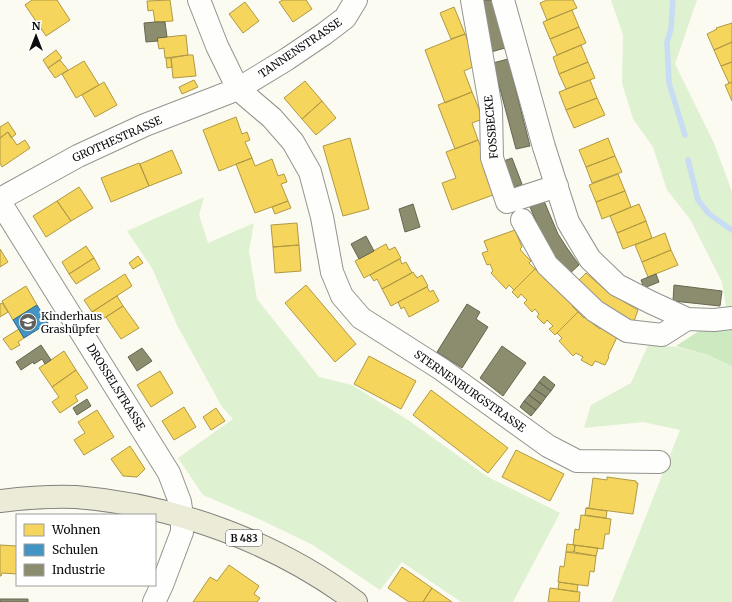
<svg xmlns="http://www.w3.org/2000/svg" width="732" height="602" font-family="Merriweather,serif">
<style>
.green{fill:#def1d1}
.forest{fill:#cde9bf}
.homes{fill:#f6d55c;stroke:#b09944}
.schools{fill:#4393c3;stroke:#336b8c}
.industry{fill:#8c8c6e;stroke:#666651}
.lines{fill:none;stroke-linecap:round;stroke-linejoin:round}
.stream{stroke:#c8dcf4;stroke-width:5.5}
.minor-casing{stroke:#949490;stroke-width:24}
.major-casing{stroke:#81817d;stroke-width:24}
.minor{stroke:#fefefd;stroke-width:22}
.major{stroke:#ecebd8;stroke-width:22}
.labels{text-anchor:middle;stroke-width:4;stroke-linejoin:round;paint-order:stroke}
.shield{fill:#fff;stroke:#565656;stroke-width:1}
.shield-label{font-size:10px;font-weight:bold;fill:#0d0d0d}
.street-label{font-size:11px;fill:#0d0d0d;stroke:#fff}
.poi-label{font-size:11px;fill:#0d0d0d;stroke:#fff;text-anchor:start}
</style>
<rect width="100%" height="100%" fill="#fbfbf1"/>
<path class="green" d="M611,0H697L675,64L714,143L732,192V306L726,307L722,282L690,219L667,190L653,147L633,119L622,83L623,35Z
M204,197L199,215L208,243L254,223L249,251L257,299L319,377L352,385L408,420L488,477L560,513L513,602H461L402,562L380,590L313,545L261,520L203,495L178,458L233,419L222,407L177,325L152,268L127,231Z
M648,345L677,347L708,355L732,366V602H612L680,430L643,422L584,428L591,405L631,383Z"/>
<path class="forest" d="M732,330V366L708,355L676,346L699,331Z"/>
<path class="homes" d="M32,0H57L70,20L46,36L25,5Z
M170,0L173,21L155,22L153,10L148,11L147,1Z
M283,0H306L312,9L293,22L279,2Z
M547,0H573L577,8L547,20L540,3Z
M245,2L259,21L243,33L229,14Z
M454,7L465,34L451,39L440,13Z
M572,10L579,27L550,39L543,22Z
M732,23V42L714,50L707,34L717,29L716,28Z
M579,27L586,43L557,55L550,39Z
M465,34L475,59L471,61L473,67L464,71L472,92L445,103L425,50Z
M186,35L188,55L165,58L164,48L159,49L157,38Z
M732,42V62L721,66L714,50Z
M581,45L588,62L559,74L553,57Z
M56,50L62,58L48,68L43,60Z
M188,55H193L196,76L173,78L171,58Z
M166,58H171L172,67L167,68Z
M60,60L68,70L55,78L48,68Z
M84,61L99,85L76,98L62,74Z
M588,62L595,78L566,89L559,74Z
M732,62V82L729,83L721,66Z
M194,80L198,87L182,94L179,87Z
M590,80L597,98L566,110L559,92Z
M305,81L322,101L302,119L284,98Z
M104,82L117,105L95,117L82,95Z
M732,82V101L725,85Z
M472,92L483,119L472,123L478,140L455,149L438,105Z
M597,98L605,115L574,128L566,110Z
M322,101L336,118L316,135L302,119Z
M236,117L242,134L247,132L250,140L245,142L252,158L219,171L203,130Z
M8,122L16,134L11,138L8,132L0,138V127Z
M8,132L17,145L25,140L30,148L2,167L0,163V138Z
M350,138L369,209L343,216L323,146Z
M608,138L615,156L586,167L579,150Z
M478,140L489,168L484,170L493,195L452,210L442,183L456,178L446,152Z
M172,150L182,173L149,186L140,164Z
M615,156L622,172L592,183L586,167Z
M252,158L255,166L272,159L278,176L284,174L287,182L281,184L288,201L255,213L236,164Z
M139,163L149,186L111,202L101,178Z
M618,174L625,191L596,202L589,185Z
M79,187L93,208L71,221L57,201Z
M625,191L631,207L602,219L596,202Z
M57,201L71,221L46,237L33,216Z
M288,201L291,208L275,214L272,207Z
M639,204L646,221L617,233L610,216Z
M646,221L652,238L623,249L617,233Z
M297,223L299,245L273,247L271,225Z
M515,230L522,247L520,249L524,254L531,261L529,263L535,269L512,292L514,290L509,285L506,289L491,273L493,271L490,264L487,265L482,253L488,251L484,241Z
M665,233L671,250L642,262L635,245Z
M386,244L389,250L395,247L401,258L364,278L355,261Z
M299,245L301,271L275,273L273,247Z
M86,246L94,258L69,274L62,262Z
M0,249L8,262L0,267Z
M671,250L678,265L648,277L642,262Z
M138,256L143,263L133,269L129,263Z
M94,258L100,269L76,284L69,274Z
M400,259L402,264L406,262L412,273L382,289L377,279L374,281L370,275Z
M535,269L541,275L543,273L574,304L572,306L578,312L555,335L549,329L553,326L547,320L544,324L537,317L539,314L535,309L532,312L524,303L527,300L521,294L518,298L512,292Z
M413,272L417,278L422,275L428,286L391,306L382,289Z
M586,273L608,292L638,310L633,324L588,295L575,284Z
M125,274L132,286L92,312L84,300Z
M306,285L356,344L335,362L285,303Z
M26,286L37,305L13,320L2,301Z
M427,287L430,292L433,290L439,301L409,317L404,307L401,309L398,302Z
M117,296L123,306L98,322L92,312Z
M2,303L8,312L0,317V304Z
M123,306L139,328L121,339L106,317Z
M578,312L584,318L586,316L594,323L593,324L600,329L601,326L618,335L608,356L609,357L605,365L595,361L592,366L581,360L583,357L576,353L573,356L559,341L562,338L557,333L555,335Z
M19,329L24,338L18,342L20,345L11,350L3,339Z
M64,351L76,370L52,387L39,368Z
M369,356L416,381L401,409L354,384Z
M76,370L88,388L75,396L78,401L60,413L52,402L59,397L52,387Z
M160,371L173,393L151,407L137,385Z
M431,390L508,448L488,473L413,415Z
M184,407L196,427L174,440L162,421Z
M216,408L225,421L211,430L203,417Z
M97,410L114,437L84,455L74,440L85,433L78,422Z
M130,446L145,469L137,477L123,476L111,459Z
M516,450L564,474L550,501L502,477Z
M607,477L636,481V483H638L633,514L586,508H589L593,478L607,480Z
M586,508L607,511L606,518L585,515Z
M581,515L611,519L609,534H605L603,549L573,545L575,529L579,530Z
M567,544L575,545L574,552H566Z
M0,545L17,546V574L2,573L1,576H0Z
M575,545L598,548L596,556L574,552Z
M566,552L596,556L594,572L590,571L588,586L558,582L560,566L564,567Z
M229,565L259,586L254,594L260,598L257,602H193L210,577L217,581Z
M402,567L432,588L423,602H409L388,588Z
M559,582L578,585L577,592L558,589Z
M432,588L452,602H423Z
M550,588L580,592L579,602H548Z"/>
<path class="schools" d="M37,305L48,323L24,338L13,320Z"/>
<path class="industry" d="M477,0H492L505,48L491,52Z
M155,22H165L167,37L157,38L158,41L146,42L144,23Z
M508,59L530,146L516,149L493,63Z
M512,158L522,184L508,190L498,163Z
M544,201L558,234L567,248L579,265L567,276L544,240L530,207Z
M413,204L420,227L405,232L399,209Z
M366,236L374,251L359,259L351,244Z
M656,274L659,282L644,288L641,280Z
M674,285L722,291L720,306L673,301Z
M467,304L480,312L476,319L488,327L462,368L437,352Z
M41,345L51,360L45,364L42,359L34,364L33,362L21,370L16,362Z
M502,346L526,363L503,396L480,378Z
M142,348L152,361L137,371L128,357Z
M544,376L555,385L551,391L539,382Z
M539,382L551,391L546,397L534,389Z
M534,389L546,397L541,404L529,395Z
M529,395L541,404L536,410L524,401Z
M87,399L91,406L77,415L73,408Z
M524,401L536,410L531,416L520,407Z
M0,599H28V602H0Z"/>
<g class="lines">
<path class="stream" d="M673,0L671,29L667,42L669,83L685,135
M688,160L698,200L709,214L732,230"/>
<defs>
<path id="minor" d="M199,0L217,46L238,89L272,118L293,142L310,172L322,217L332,272L342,296L361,318L441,369L548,446L577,461L659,462
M472,0L491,109L492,158L507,202L557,186
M503,0L544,147L568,222L590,259L617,285L650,302L687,319L714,320L732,318
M0,199L78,156L145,125L238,89L287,59L324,34L345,18L356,0
M0,202L169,473L180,502L182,516V532L162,585L154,602
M522,220L547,265L595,311L627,331L662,335L687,319"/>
<path id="major" d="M0,501C25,498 51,496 76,497C175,505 276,542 356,602"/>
</defs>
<use href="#minor" class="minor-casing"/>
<use href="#major" class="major-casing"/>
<use href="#minor" class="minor"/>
<use href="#major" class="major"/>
</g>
<defs>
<symbol id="school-disc" viewBox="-11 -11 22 22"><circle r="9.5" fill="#60605d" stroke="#fff"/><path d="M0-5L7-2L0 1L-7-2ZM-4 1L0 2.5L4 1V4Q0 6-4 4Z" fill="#fff"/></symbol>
</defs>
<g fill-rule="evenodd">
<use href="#school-disc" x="18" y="312" width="20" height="20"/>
</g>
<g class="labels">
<rect class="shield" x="226" y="530" width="36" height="16" rx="3"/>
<g class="shield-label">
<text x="244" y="542">B 483</text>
</g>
<g class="street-label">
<text transform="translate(300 48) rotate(-34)" y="4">TANNENSTRASSE</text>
<text transform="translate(491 127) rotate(-95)" y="4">FOSSBECKE</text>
<text transform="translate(117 139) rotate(-24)" y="4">GROTHESTRASSE</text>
<text transform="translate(116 387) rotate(58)" y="4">DROSSELSTRASSE</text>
<text transform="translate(470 391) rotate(35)" y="4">STERNENBURGSTRASSE</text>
</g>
<g class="poi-label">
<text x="41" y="320">Kinderhaus<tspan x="41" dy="13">Grashüpfer</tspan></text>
</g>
</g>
<rect x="16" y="514" width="140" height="72" fill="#ffffff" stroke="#9e9e9e"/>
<rect x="24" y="524" width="20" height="12" fill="#f6d55c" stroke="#9e9e9e"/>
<text x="52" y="534" font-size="12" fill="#0d0d0d">Wohnen</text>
<rect x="24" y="544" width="20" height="12" fill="#4393c3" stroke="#9e9e9e"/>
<text x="52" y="554" font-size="12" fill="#0d0d0d">Schulen</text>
<rect x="24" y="564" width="20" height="12" fill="#8c8c6e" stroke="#9e9e9e"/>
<text x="52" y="574" font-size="12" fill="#0d0d0d">Industrie</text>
<g transform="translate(36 36)" stroke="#ffffff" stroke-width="3" paint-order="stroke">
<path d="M0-3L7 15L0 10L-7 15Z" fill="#0d0d0d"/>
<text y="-6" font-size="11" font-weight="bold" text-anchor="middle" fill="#0d0d0d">N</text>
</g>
</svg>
